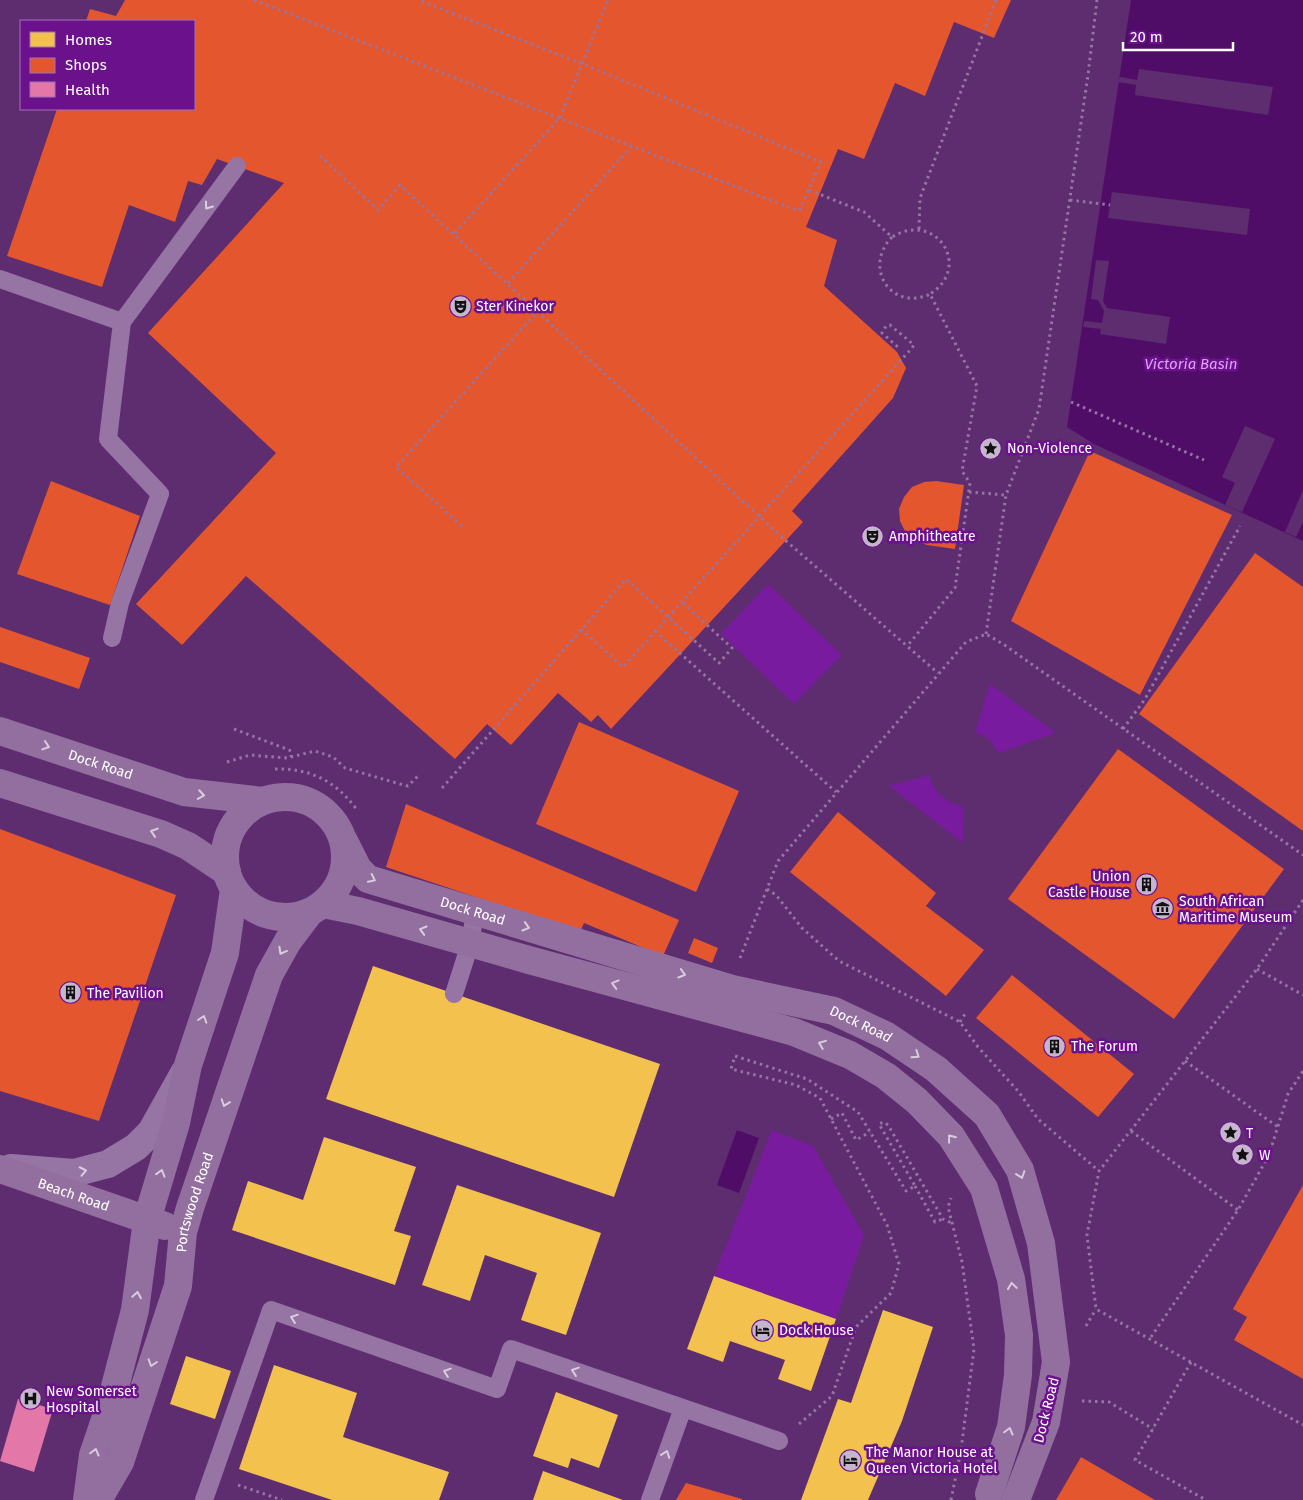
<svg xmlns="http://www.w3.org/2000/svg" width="1303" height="1500" font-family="'Fira Sans',sans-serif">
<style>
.green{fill:#791b9f}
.water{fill:#500d68}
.pier{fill:#5d2d6f}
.homes{fill:#f2c14e}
.shops{fill:#e4572e}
.health{fill:#e377a8}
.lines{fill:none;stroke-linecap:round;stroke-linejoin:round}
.path{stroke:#9674a4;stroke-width:3;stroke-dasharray:2.5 4;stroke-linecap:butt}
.lane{stroke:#9674a4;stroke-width:18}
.street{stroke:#9674a4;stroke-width:28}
.secondary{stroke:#936f9f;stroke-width:28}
.oneway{stroke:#dacedf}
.oneway2{stroke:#d9cddd}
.labels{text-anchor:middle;stroke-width:5;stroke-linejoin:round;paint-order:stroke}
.poi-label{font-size:14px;fill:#fff;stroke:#6a118b;text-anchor:start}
.street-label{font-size:14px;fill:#fff;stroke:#6a118b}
.water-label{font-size:15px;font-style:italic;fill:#e0a3f9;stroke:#6a118b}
</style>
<rect width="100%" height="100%" fill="#5d2d6f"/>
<path class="green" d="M768,584L842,655L794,704L721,634Z
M990,684L1056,733L999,753L988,738L975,732Z
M929,775C935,794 945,802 964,807L963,843L889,786Z
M772,1130L813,1146L864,1235L836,1319L714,1276Z"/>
<path class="water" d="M1131,0H1303V541L1094,444L1067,427Z
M737,1130L759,1138L739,1193L717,1185Z"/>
<path class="pier" d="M1139,69L1273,87L1268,115L1135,95L1136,85L1118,82L1120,77L1137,80Z
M1112,192L1250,209L1247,235L1108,218Z
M1096,260L1109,261L1103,301L1107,308L1170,317L1166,344L1100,334L1101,329L1083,327L1084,321L1102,323L1104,311L1098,300L1091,299Z
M1245,426L1275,439L1242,512L1225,505L1235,483L1222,477Z
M1303,490V522L1296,537L1285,532Z"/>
<path class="homes" d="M373,966L660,1064L614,1197L326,1099Z
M324,1137L416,1167L394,1231L411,1236L395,1285L232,1230L248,1181L303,1200Z
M457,1185L601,1233L566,1335L521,1320L537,1273L485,1255L470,1301L422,1285Z
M714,1276L836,1319L811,1391L778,1379L785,1360L730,1341L723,1362L687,1349Z
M883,1310L933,1327L902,1421L868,1500H801L838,1399L851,1403Z
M186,1356L231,1371L215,1419L170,1404Z
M274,1365L357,1393L343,1437L449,1472L439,1500H332L239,1469Z
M556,1392L618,1415L599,1468L571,1458L568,1468L533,1456Z
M543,1471L623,1500H533Z"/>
<path class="shops" d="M125,0H1011L994,38L954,22L925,96L895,83L864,159L838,149L806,227L837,240L824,286L897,352L906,368L893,398L792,511L803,522L611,729L598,715L591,722L558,693L511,745L487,724L455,759L246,576L182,645L136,604L276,453L148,333L284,183L217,159L202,185L188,181L175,222L129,205L102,287L7,256L57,109H194V21H86L90,9L116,16Z
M1090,451L1232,515L1140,695L1011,621Z
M51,481L140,516L110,605L17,574Z
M936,481L964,485L955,549L927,545L916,541L906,533L900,521L899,509L904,497L912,487L924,482Z
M1255,553L1303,587V831L1139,714Z
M0,627L90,658L79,689L0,662Z
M579,722L739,791L696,892L536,824Z
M1118,749L1284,869L1174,1019L1008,899Z
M406,804L679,920L663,956L584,923L580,932L386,867Z
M838,812L936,893L926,906L984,950L946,996L790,872Z
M0,829L176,895L99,1121L0,1091Z
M694,938L718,948L712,963L688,953Z
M1012,975L1134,1074L1098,1117L976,1018Z
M1303,1185V1379L1234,1340L1247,1317L1233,1309Z
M1081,1457L1155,1500H1056Z
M686,1483L742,1499V1500H676Z"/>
<path class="health" d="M18,1399L53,1409L34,1472L0,1461Z"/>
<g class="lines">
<path class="path" d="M254,0L799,211L821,162L583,64L418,0
M320,156L378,210L400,185L785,540L938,673
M809,190L864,212L892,237C936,210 973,267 930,294L977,386L962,471L970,483L955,588L908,645
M1070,200L1110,205
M919,229L920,198L996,0
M455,233L560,118L608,0
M892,237C862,268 892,312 930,294
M508,283L631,147
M1071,402L1204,460
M969,492L1005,495
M462,526L396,467L538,311
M581,629L623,667L912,348L914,345L890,325L886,326L882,333L900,349
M655,631L836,792
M986,634L1006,495L1039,409L1088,75L1097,0
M234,729L284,748L291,751V757
M1123,729L1145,699L1240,526
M227,762L250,755L287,758L315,751L333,757L345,768L400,784L408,786L418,776
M275,769C310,768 336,781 357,810
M442,788L626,579L719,663L732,648L682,602
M767,889L776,895L802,928L839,961L960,1022L978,1047L1018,1091L1038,1119L1099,1171
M1303,900L1257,969L1099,1171L1087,1235L1096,1309L1303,1425
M740,958L778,861L966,642L986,634L1003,644L1303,855
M1257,969L1303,995
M960,1022L967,1011
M1185,1061L1278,1127
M831,1119L842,1113L856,1140L870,1132
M1131,1131L1238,1210
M915,1186L935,1222L943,1219
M1086,1326L1096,1309
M1151,1337L1238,1210L1269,1155L1288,1094L1303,1071
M1191,1362L1135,1460L1206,1500
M1082,1401L1109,1402L1153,1429
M799,1424L832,1396L856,1327L891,1293L899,1264L887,1225L820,1098L796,1085L731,1069L735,1056L807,1079L858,1112L906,1191L915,1186L879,1124L884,1122L888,1125L943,1219L954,1224
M238,1485L282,1500
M951,1500L961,1450L974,1349L962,1262L948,1207L951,1198"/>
<path class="lane" d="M0,279L122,322
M112,638L120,603L160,494L108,439L122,322L237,166
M454,994L470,944L474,919L463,908
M683,1408L779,1441
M204,1500L271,1310L497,1389L511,1349L683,1408L650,1500"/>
<path class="street" d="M11,1168L74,1173L108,1164L136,1147L151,1132L184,1073"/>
<g class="secondary">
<path id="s1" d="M0,731L184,792L263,801"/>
<path d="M0,783L161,834L188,846L227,872"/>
<circle cx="285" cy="857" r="60"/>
<path id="s2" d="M344,841L358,869L368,879L732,989L834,1011L887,1036L936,1069L987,1115L1020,1170L1041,1243L1056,1362L1046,1422L1016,1500"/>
<path d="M323,904L358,911L529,960L794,1032L850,1055L886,1076L917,1101L951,1136L984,1188L1011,1279L1019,1335L1018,1375L1011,1427L989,1494"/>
<path id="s3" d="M0,1169L165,1226"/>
<path d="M87,1500L93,1455L111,1402L135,1310L147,1220L176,1123L188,1065L225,953L234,889"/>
<path id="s4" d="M98,1500L120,1462L178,1286L183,1232L190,1208L269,975L288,941L310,912"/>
</g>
</g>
<defs><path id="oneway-chevron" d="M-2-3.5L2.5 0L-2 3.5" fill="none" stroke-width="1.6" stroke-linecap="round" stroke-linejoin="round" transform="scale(1.25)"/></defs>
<g class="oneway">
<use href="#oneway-chevron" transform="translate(208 206) rotate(126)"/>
<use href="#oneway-chevron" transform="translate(83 1171) rotate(-12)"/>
<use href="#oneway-chevron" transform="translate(294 1318) rotate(-161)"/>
<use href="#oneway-chevron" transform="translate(575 1371) rotate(-161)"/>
<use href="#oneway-chevron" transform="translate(447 1372) rotate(-161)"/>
<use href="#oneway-chevron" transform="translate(666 1454) rotate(-70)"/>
</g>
<g class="oneway2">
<use href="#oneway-chevron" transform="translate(46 746) rotate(18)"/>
<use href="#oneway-chevron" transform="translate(201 795) rotate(9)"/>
<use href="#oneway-chevron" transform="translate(154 832) rotate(-162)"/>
<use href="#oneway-chevron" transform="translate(372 879) rotate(26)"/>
<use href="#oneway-chevron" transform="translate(526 927) rotate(17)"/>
<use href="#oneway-chevron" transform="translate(423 930) rotate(-164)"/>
<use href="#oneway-chevron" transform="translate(282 951) rotate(119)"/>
<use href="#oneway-chevron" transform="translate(682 974) rotate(17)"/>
<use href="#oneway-chevron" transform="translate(615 984) rotate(-165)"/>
<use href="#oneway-chevron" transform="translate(203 1019) rotate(-72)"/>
<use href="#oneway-chevron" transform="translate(822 1044) rotate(-158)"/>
<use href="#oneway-chevron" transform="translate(916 1055) rotate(34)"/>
<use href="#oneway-chevron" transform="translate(225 1103) rotate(109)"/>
<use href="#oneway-chevron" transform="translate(951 1138) rotate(-128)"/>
<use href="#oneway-chevron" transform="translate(161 1173) rotate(-73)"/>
<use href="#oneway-chevron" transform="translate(1021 1175) rotate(71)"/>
<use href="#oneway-chevron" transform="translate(1012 1286) rotate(-98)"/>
<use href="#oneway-chevron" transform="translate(137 1295) rotate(-81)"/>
<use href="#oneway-chevron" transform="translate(152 1363) rotate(108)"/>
<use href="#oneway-chevron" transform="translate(1009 1431) rotate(-75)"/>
<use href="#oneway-chevron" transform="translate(95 1452) rotate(-75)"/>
</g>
<defs>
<symbol id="theatre-disc" viewBox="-11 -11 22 22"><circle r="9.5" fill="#c6b6cd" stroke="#6a118b"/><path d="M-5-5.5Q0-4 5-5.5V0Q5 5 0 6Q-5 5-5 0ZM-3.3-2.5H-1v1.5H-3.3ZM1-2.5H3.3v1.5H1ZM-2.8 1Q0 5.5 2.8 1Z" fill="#111"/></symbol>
<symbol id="sight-disc" viewBox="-11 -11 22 22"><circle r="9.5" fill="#c6b6cd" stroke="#6a118b"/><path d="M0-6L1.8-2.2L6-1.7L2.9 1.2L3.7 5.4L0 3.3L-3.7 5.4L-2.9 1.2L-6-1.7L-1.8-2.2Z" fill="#111"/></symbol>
<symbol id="building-disc" viewBox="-11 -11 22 22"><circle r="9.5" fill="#c6b6cd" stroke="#6a118b"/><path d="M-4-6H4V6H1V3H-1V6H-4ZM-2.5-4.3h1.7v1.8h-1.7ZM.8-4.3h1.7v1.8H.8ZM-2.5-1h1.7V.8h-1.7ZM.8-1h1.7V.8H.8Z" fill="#111"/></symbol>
<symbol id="museum-disc" viewBox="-11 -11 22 22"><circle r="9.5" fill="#c6b6cd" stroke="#6a118b"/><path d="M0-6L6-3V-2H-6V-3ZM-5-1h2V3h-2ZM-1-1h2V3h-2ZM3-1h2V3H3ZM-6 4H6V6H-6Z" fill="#111"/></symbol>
<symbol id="hotel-disc" viewBox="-11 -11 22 22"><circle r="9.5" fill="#c6b6cd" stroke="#6a118b"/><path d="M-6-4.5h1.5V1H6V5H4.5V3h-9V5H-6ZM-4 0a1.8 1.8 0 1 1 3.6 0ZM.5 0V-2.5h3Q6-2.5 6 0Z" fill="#111"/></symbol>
<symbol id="hospital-disc" viewBox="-11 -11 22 22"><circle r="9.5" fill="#c6b6cd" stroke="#6a118b"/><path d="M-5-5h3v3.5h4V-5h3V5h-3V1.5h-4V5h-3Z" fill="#111"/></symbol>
</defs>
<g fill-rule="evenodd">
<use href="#theatre-disc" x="448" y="294" width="25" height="25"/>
<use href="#sight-disc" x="978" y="436" width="25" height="25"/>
<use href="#theatre-disc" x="860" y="524" width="25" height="25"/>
<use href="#building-disc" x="1134" y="872" width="25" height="25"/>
<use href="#museum-disc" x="1150" y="896" width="25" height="25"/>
<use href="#building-disc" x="58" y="980" width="25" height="25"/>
<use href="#building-disc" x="1042" y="1034" width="25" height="25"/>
<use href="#sight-disc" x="1218" y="1120" width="25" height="25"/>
<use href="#sight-disc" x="1230" y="1142" width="25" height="25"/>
<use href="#hotel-disc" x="750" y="1318" width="25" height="25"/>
<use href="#hospital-disc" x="18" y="1386" width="25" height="25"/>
<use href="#hotel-disc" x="838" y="1448" width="25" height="25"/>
</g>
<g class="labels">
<g class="poi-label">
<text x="476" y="311">Ster Kinekor</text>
<text x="1007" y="453">Non-Violence</text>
<text x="889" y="541">Amphitheatre</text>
<text x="1130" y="881" text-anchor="end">Union<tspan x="1130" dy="16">Castle House</tspan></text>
<text x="1179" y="906">South African<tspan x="1179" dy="16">Maritime Museum</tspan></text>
<text x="87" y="998">The Pavilion</text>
<text x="1071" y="1051">The Forum</text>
<text x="1246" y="1138">T</text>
<text x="1259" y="1160">W</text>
<text x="779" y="1335">Dock House</text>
<text x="46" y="1396">New Somerset<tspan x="46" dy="16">Hospital</tspan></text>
<text x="866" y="1457">The Manor House at<tspan x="866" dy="16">Queen Victoria Hotel</tspan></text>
</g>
<g class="street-label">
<text dy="5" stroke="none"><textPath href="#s1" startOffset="106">Dock Road</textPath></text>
<text dy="5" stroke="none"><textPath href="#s2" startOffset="155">Dock Road</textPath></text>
<text dy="5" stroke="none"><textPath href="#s2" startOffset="560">Dock Road</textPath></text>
<text dy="5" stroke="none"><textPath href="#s3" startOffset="78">Beach Road</textPath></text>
<text dy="5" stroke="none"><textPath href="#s4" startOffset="315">Portswood Road</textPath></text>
<text transform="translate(1046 1410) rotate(-76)" y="5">Dock Road</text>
</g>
<g class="water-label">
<text x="1191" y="369">Victoria Basin</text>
</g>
</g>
<rect x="20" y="20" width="175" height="90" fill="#6a118b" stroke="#a670b9"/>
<rect x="30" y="32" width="25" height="15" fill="#f2c14e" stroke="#a670b9"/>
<text x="65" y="45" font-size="15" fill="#ffffff">Homes</text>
<rect x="30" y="58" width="25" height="15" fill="#e4572e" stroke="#a670b9"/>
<text x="65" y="70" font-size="15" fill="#ffffff">Shops</text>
<rect x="30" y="82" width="25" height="15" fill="#e377a8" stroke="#a670b9"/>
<text x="65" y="95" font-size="15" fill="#ffffff">Health</text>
<path d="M1123 42v8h110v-8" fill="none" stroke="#ffffff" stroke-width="2.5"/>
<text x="1130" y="42" font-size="15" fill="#ffffff" stroke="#6a118b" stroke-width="4" paint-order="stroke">20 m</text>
</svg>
